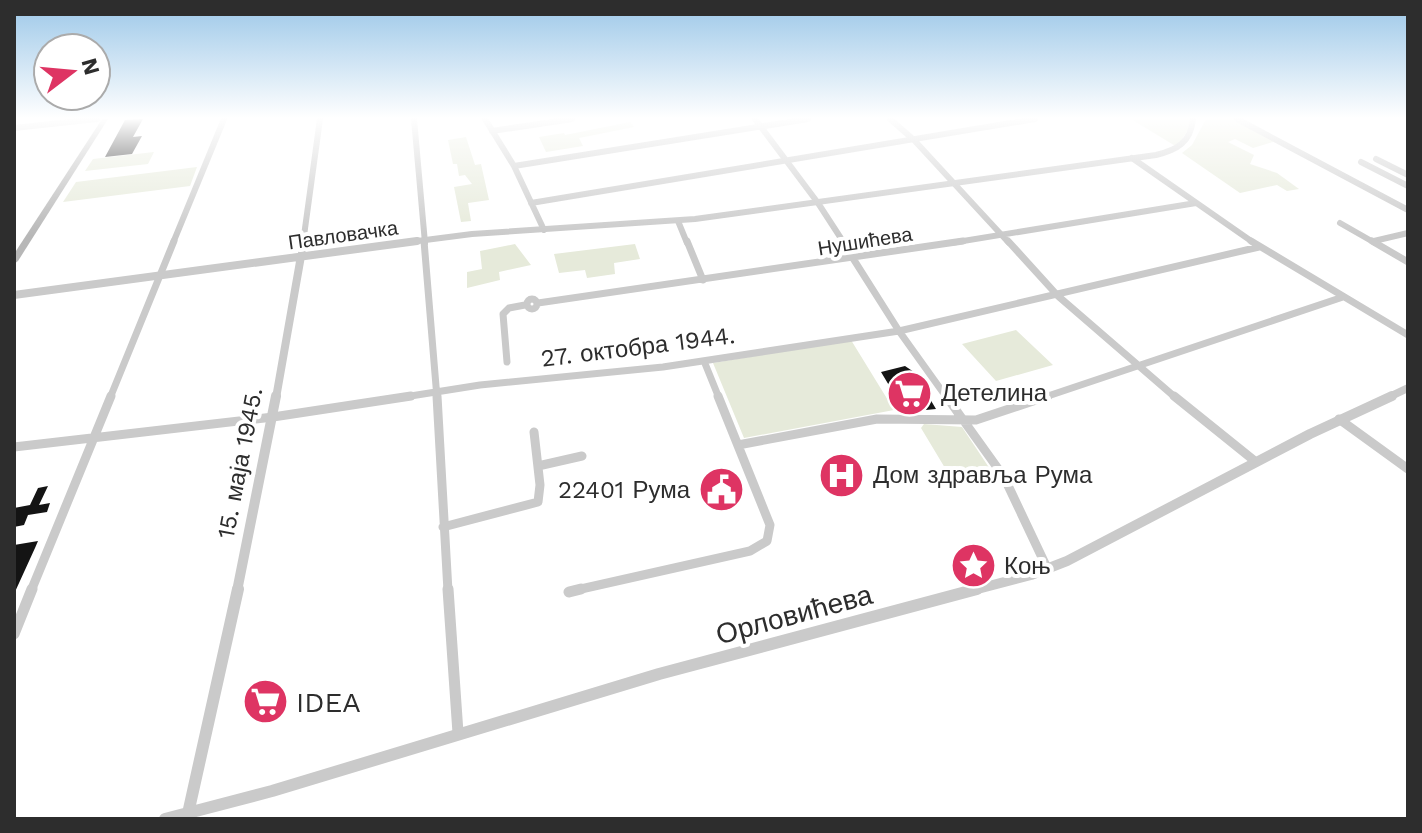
<svg xmlns="http://www.w3.org/2000/svg" width="1422" height="833" font-family="'Work Sans',sans-serif">
<style>
.green{fill:#e6eada}
.building{fill:#141414}
.lines{fill:none;stroke-linecap:round;stroke-linejoin:round}
.minor-far3{stroke:#cacaca;stroke-width:6}
.minor-far2{stroke:#cacaca;stroke-width:7}
.minor-far1{stroke:#cacaca;stroke-width:9}
.minor{stroke:#cacaca;stroke-width:11}
.tertiary-far3{stroke:#cacaca;stroke-width:6}
.tertiary-far2{stroke:#cacaca;stroke-width:8}
.tertiary-far1{stroke:#cacaca;stroke-width:10}
.tertiary{stroke:#cacaca;stroke-width:12}
.secondary{fill:#b7b7b7;fill-rule:evenodd}
.labels{text-anchor:middle;stroke-width:8;stroke-linejoin:round;paint-order:stroke}
.far-street-label{font-size:20px;fill:#2d2d2d;stroke:#fff}
.street-label{font-size:24px;fill:#2d2d2d;stroke:#fff}
.poi-label{font-size:24px;fill:#2d2d2d;stroke:#fff;text-anchor:start}
.near-street-label{font-size:28px;fill:#2d2d2d;stroke:#fff}
.near-poi-label{font-size:28px;fill:#2d2d2d;stroke:#fff;text-anchor:start}
</style>
<rect width="100%" height="100%" fill="#fff"/>
<path class="green" d="M1131,119H1191V125L1177,147Z
M1206,119H1234L1276,141L1253,148L1235,139L1228,142L1254,155L1250,164L1277,173L1299,189L1287,191L1277,185L1240,193L1182,153L1192,145Z
M630,122L634,127L579,138L583,146L546,152L539,137L564,133L565,135Z
M466,137L475,165L481,164L489,200L468,203L471,221L461,222L454,187L472,184L465,175L459,176L457,164H453L448,140Z
M154,152L148,164L85,171L93,159Z
M197,167L190,186L63,202L76,182Z
M515,244L531,265L499,272L500,280L467,288V272L482,269L480,251Z
M635,244L640,259L614,263L615,274L587,278L585,270L559,273L554,254Z
M1016,330L1053,365L996,381L962,344Z
M851,340L894,410L744,438L713,363Z
M924,424L962,427L992,472L948,473L921,428Z"/>
<path class="building" d="M143,119L133,137L142,136L132,154L105,157L125,120Z
M905,366L914,372L936,409L905,412L881,372Z
M48,486L39,505L50,503L47,512L28,515L24,525L14,527V508L30,505L38,488Z
M38,541L35,548L14,594V545Z"/>
<g class="lines">
<path class="minor-far3" d="M414,119L425,243
M485,119L514,166L544,230
M755,119L818,203L844,243
M890,119L914,140L1009,243
M1237,119L1408,210
M14,128L97,119
M492,131L572,119
M1132,158L1254,243
M1376,159L1408,175
M1361,162L1408,186
M514,166L808,119
M531,203L1035,119
M678,221L687,243
M1340,223L1375,243
M1374,241L1408,233
M173,243L224,119
M303,243L320,119
M951,243L1196,203"/>
<path class="minor-far2" d="M424,241L437,398
M687,241L703,280
M842,241L899,331L947,398
M1008,241L1058,296L1176,398
M1251,241L1408,335
M1372,241L1408,262
M301,256L304,241
M527 304a5 5 0 1 1 10 0a5 5 0 1 1-10 0Z
M538,303L963,241
M704,361L719,398
M507,362L503,314L509,308L525,305
M110,398L174,241
M398,398L480,385L663,367L899,331L1259,247
M1042,398L1343,297"/>
<path class="minor-far1" d="M437,396L448,591
M946,396L1004,477L1048,570
M1174,396L1256,462
M1339,419L1408,469
M738,445L877,419L976,420L1048,396
M14,447L273,417L411,396
M538,466L582,456
M443,527L538,502L540,485L534,432
M31,591L111,396
M572,591L750,551L767,541L770,525L718,396"/>
<path class="minor" d="M448,589L458,733
M569,592L581,589
M14,634L32,589"/>
<path class="tertiary-far3" d="M402,243L472,234L695,219L1156,155C1177,150 1191,142 1193,119"/>
<path class="tertiary-far2" d="M14,295L417,241
M276,398L301,256
M1387,398L1408,388"/>
<path class="tertiary-far1" d="M237,591L276,396
M970,591L1031,575L1067,561L1310,434L1392,396"/>
<path class="tertiary" d="M187,818L238,589
M165,819L272,791L659,674L977,589"/>
<path class="secondary" d="M102,119H108L18,261L14,264V254Z"/>
</g>
<linearGradient id="sky" x2="0" y2="1"><stop stop-color="#9bc7e8"/><stop offset="0.5" stop-color="#fff"/><stop offset="1" stop-color="#fff" stop-opacity="0"/></linearGradient>
<rect width="1422" height="236" fill="url(#sky)"/>
<defs>
<symbol id="supermarket-disc" viewBox="-11 -11 22 22"><circle r="9.5" fill="#de3463" stroke="#fff"/><path d="M-6-5.5h2.5l.6 2H6L4.5 2H-2.5L-4.4-4H-6ZM-1.5 3.2a1.3 1.3 0 1 0 .1 0ZM3 3.2a1.3 1.3 0 1 0 .1 0Z" fill="#fff"/></symbol>
<symbol id="hospital-disc" viewBox="-11 -11 22 22"><circle r="9.5" fill="#de3463" stroke="#fff"/><path d="M-5-5h3v3.5h4V-5h3V5h-3V1.5h-4V5h-3Z" fill="#fff"/></symbol>
<symbol id="civic-disc" viewBox="-11 -11 22 22"><circle r="9.5" fill="#de3463" stroke="#fff"/><path d="M-.6-6.5H3V-4.5H.6V-3L4-1V1h2V6H-6V1h2V-1L-.6-3ZM-1.2 2.5V6h2.4V2.5Z" fill="#fff"/></symbol>
<symbol id="sight-disc" viewBox="-11 -11 22 22"><circle r="9.5" fill="#de3463" stroke="#fff"/><path d="M0-6L1.8-2.2L6-1.7L2.9 1.2L3.7 5.4L0 3.3L-3.7 5.4L-2.9 1.2L-6-1.7L-1.8-2.2Z" fill="#fff"/></symbol>
</defs>
<g fill-rule="evenodd">
<use href="#supermarket-disc" x="884" y="368" width="51" height="51"/>
<use href="#hospital-disc" x="816" y="450" width="51" height="51"/>
<use href="#civic-disc" x="696" y="464" width="51" height="51"/>
<use href="#sight-disc" x="948" y="540" width="51" height="51"/>
<use href="#supermarket-disc" x="240" y="676" width="51" height="51"/>
</g>
<g class="labels">
<g class="far-street-label">
<text transform="translate(343 235) rotate(-8)" y="7">Павловачка</text>
<text transform="translate(865 241) rotate(-9)" y="7">Нушићева</text>
</g>
<g class="street-label">
<text transform="translate(638 347) rotate(-7)" y="8">27. октобра 1944.</text>
<text transform="translate(240 463) rotate(-79)" y="8">15. маја 1945.</text>
</g>
<g class="poi-label">
<text x="941" y="401">Детелина</text>
<text x="873" y="483">Дом здравља Рума</text>
<text x="690" y="498" text-anchor="end">22401 Рума</text>
<text x="1004" y="574">Коњ</text>
</g>
<g class="near-street-label">
<text transform="translate(794 614) rotate(-15)" y="10">Орловићева</text>
</g>
<g class="near-poi-label">
<text x="296" y="712">IDEA</text>
</g>
</g>
<rect width="1422" height="833" fill="none" stroke="#2d2d2d" stroke-width="32"/>
<g transform="translate(72 72) rotate(74)"><circle r="38" fill="#ffffff" stroke="#ababab" stroke-width="2"/>
<path d="M0-6L14 30L0 20L-14 30Z" fill="#de3463"/>
<text y="-12" font-size="22" font-weight="bold" text-anchor="middle" fill="#2d2d2d">N</text>
</g>
</svg>
